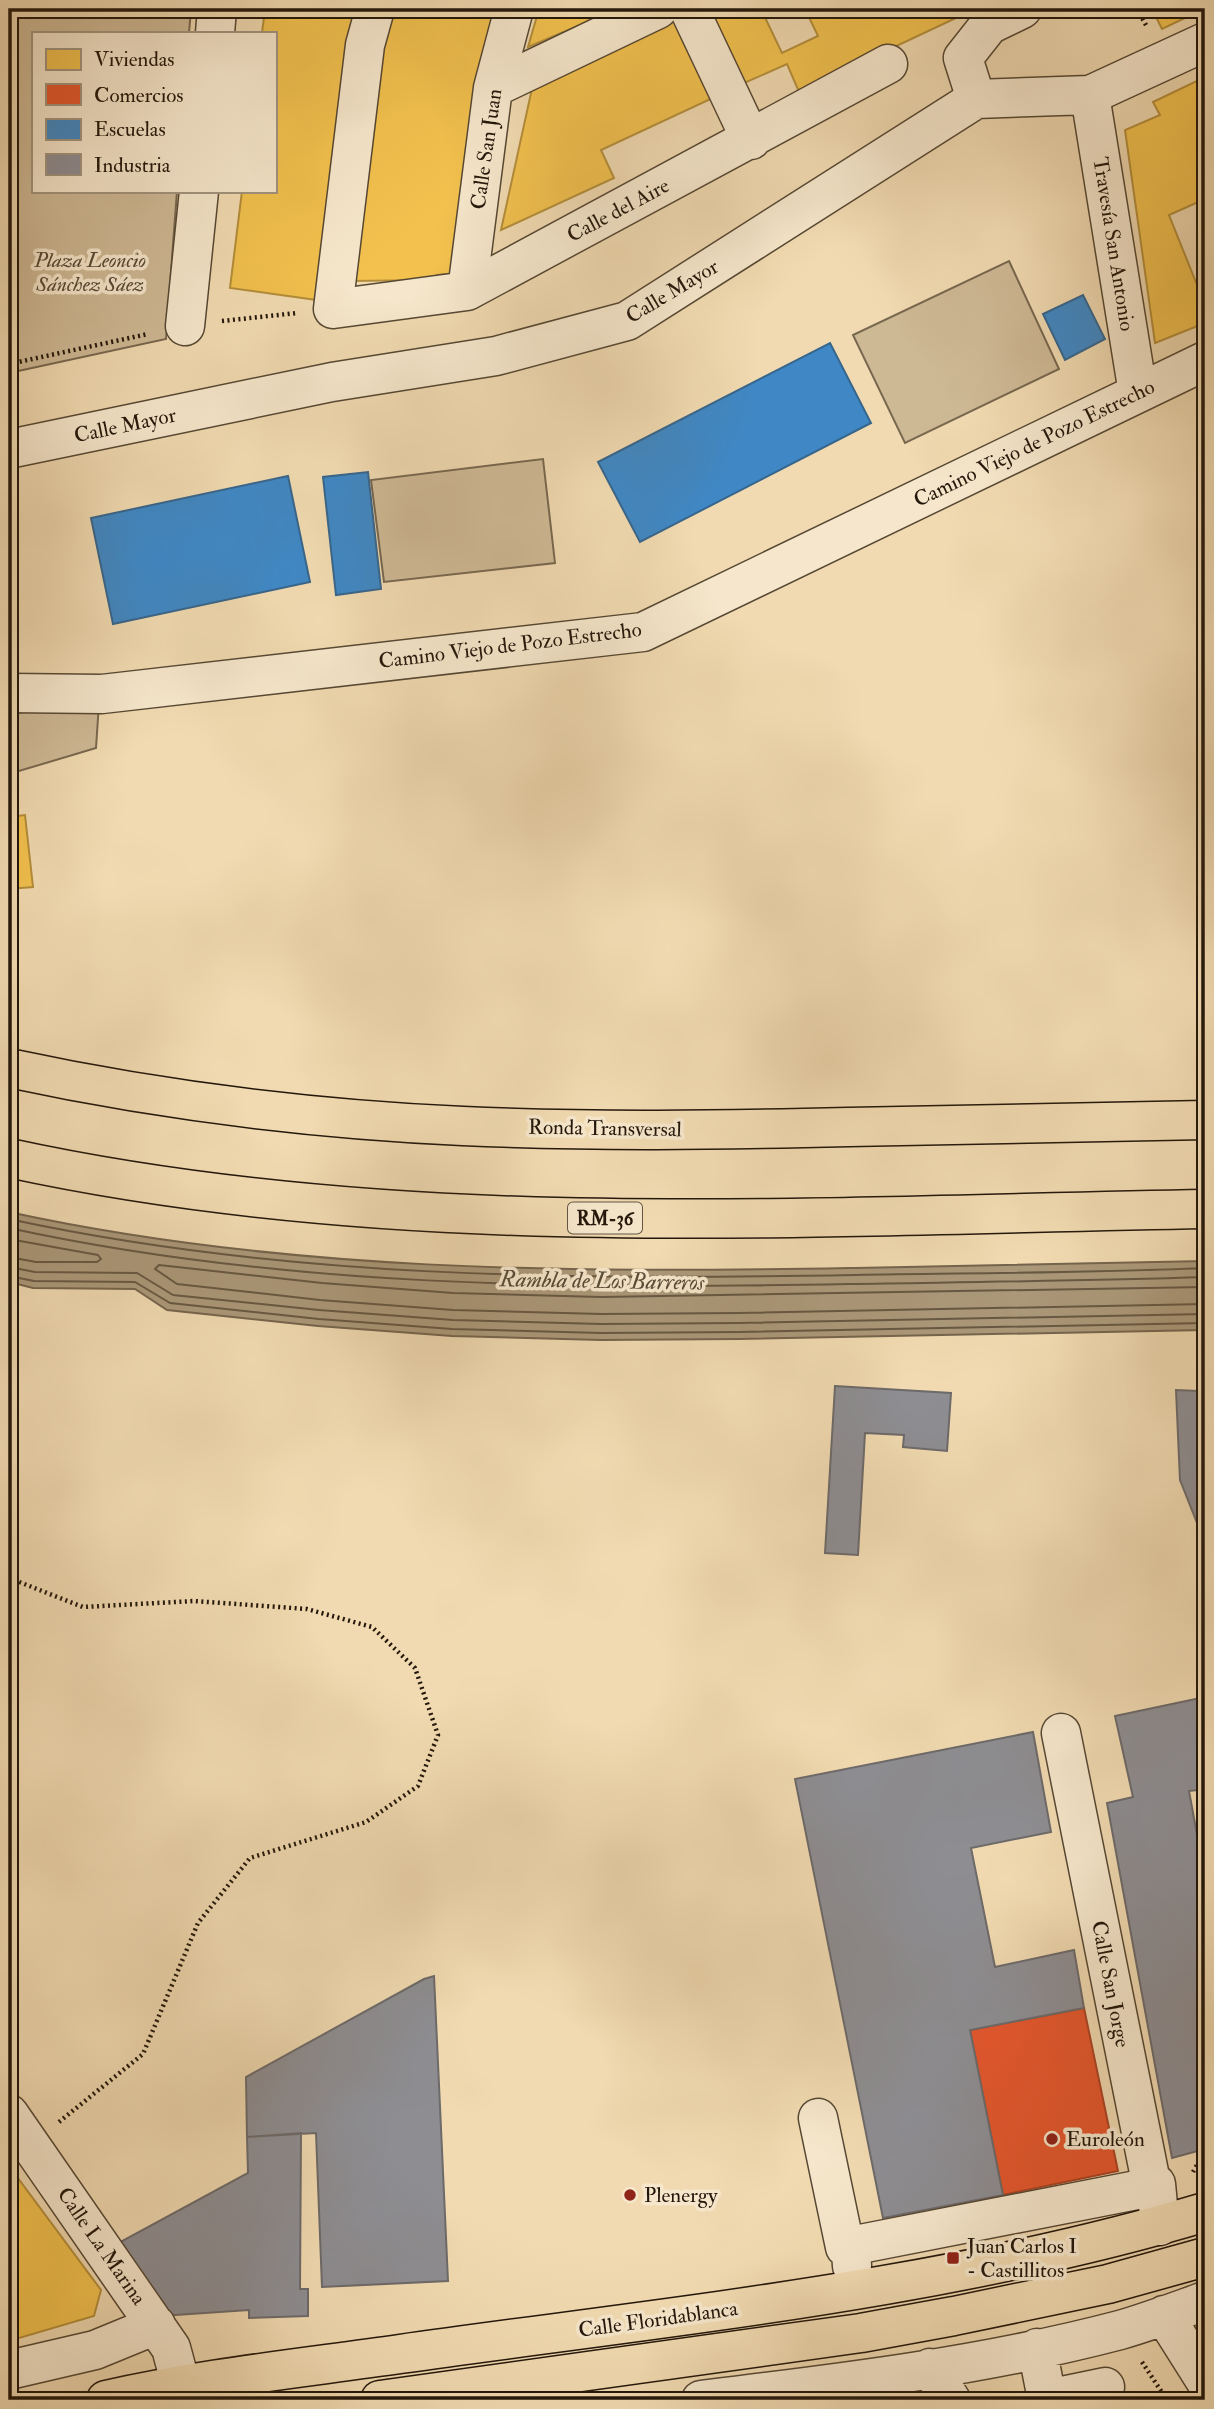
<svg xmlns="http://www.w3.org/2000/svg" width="1214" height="2409" font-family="'IM FELL Double Pica',serif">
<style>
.green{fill:#ceb995;stroke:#786850;stroke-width:2}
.water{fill:#ab9879;stroke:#75644d;stroke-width:2}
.homes{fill:#f2c14e;stroke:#b48e3a;stroke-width:2}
.shops{fill:#e4572e;stroke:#aa4424;stroke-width:2}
.schools{fill:#3f88c5;stroke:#37668d;stroke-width:2}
.industry{fill:#8d8d92;stroke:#6d6a6a;stroke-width:2}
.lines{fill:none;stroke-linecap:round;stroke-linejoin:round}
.shore{stroke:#675842;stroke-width:2}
.minor-casing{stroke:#564834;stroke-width:41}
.major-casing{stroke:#23170b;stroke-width:41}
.highway-casing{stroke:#23170b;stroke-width:41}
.path{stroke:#23170b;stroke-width:4.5;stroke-dasharray:2 3.5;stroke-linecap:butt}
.minor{stroke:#f6e7cc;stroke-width:38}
.major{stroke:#f1dab1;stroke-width:38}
.highway{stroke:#f1dab1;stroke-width:38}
.poi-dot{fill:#8f2418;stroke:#f6e7cc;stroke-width:2.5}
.labels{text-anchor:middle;stroke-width:7;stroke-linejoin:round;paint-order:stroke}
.shield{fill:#f6e7cc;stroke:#625545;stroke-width:2}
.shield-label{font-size:19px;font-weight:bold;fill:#23170b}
.street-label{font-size:21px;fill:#23170b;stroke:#f6e7cc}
.park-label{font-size:21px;font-style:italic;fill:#564834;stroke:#f6e7cc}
.poi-label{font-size:21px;fill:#23170b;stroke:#f6e7cc;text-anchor:start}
.water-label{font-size:23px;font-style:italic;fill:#594b37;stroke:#f6e7cc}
</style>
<rect width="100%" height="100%" fill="#f1dab1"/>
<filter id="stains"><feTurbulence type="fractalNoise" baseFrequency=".00286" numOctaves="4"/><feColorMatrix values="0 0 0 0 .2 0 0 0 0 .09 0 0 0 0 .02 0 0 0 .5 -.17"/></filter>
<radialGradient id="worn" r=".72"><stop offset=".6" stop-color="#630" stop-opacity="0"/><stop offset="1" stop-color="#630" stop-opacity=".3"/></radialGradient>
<path class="green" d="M9,9H191L189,33H33V191H177L166,339L9,373Z
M1009,261L1059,369L905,443L853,335Z
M543,459L555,563L384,582L371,480Z
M99,703L96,748L9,774V714Z"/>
<path class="water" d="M9,1212C285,1272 568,1273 849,1268C968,1266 1087,1263 1205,1261V1330L739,1339L601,1340L452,1336L318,1326L167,1310L135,1289L33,1288L9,1282Z"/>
<path class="homes" d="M265,9H359L324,301L230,288L242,191H275V33H262Z
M386,9H495L458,273L437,275L438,280L348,281Z
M539,9H618L528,47Z
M710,9H761L782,53L818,36L805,9H975L799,92L787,64L742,84Z
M1152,9H1204L1162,29Z
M682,17L717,96L601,150L614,178L501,230L533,84Z
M1205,77V199L1169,215L1205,305V323L1155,343L1125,130L1160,115L1153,102Z
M25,815L33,887L9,889V817Z
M9,2166L101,2290L94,2316L9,2341Z"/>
<path class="shops" d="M1084,2008L1118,2171L1003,2195L970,2030Z"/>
<path class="schools" d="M1083,295L1105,339L1065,360L1043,314Z
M830,343L871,423L640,542L598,462Z
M368,472L381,589L336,595L323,477Z
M288,476L310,582L113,624L91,518Z"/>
<path class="industry" d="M1205,1348V1543L1180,1480L1176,1390L1199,1391L1197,1350Z
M835,1386L951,1393L947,1451L903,1447L904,1435L865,1433L858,1555L825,1553Z
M1205,1697V1789L1189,1791L1205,1878V2149L1172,2158L1107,1803L1133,1797L1115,1716Z
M1033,1732L1051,1832L971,1848L995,1967L1074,1950L1084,2008L970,2030L1003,2195L883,2218L795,1779Z
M434,1976L448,2281L322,2287L316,2133L247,2137L246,2077L424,1979Z
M301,2133L300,2289H308V2316L249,2318V2310L161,2316L111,2247L248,2173L247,2137Z"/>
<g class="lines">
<path class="shore" d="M9,1219C287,1279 572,1280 855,1275C972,1273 1089,1273 1205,1268
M9,1228C285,1288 569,1289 849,1284C968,1282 1087,1281 1205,1277
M9,1239L98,1255L101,1259L97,1262H36L9,1257
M9,1267L35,1272L137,1273L173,1295L319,1310L453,1320L601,1324L739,1323L1205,1314
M9,1276L34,1281L135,1282L170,1303L319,1319L452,1329L601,1333L739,1332L1205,1323
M1205,1287L601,1297L453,1293L322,1283L159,1265L155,1269L177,1284L320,1300L453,1310L601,1314L739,1313L1205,1304"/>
<defs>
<path id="minor" d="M375,9L365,45L333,309L467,291L888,64
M689,9L751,140
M215,33L217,9
M493,88L658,9
M1090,95L1138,393
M976,99L963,58L989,25L1022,9
M467,291L493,88L514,9
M185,326L199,191
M9,449L332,382L496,356L627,321L976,99L1090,95L1205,42
M9,693L102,694L643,632L1205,361
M1061,1733L1152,2187L1156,2184L1160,2226
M9,2114L171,2348L181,2385
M818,2118L845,2247L851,2250L852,2266
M845,2247L1152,2187
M1164,2315L1205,2380
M1037,2348L1047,2399L1105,2387
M930,2368L951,2400
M9,2370L95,2350L156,2325
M701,2400C841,2383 983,2366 1120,2330C1148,2322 1177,2311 1205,2301"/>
<path id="major" d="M106,2400C203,2378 302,2368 400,2354C669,2316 944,2290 1205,2212
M380,2400L861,2333L954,2316L1108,2284L1205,2257"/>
<path id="highway" d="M9,1068C158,1100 310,1119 463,1126C592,1132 721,1130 849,1127C968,1125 1087,1123 1205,1120
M9,1158C401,1243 807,1216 1205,1209"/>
</defs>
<use href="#minor" class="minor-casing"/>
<use href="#major" class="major-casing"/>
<use href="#highway" class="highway-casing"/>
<path class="path" d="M1137,9L1147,27
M222,321L297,313
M9,364L148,334
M9,1578L83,1607L194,1601L307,1609L372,1627L415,1668L438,1735L418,1786L366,1822L250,1858L198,1923L143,2054L59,2122
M1193,2172L1201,2158L1205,2157
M1142,2362L1167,2400"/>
<use href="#minor" class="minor"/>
<use href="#major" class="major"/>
<use href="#highway" class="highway"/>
</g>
<g class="poi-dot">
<circle cx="1052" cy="2139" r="7"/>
<circle cx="630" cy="2195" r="7"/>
<rect x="946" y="2251" width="14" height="14" rx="3.5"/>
</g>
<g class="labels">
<rect class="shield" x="568" y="1202.5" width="74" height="31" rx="5"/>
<g class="shield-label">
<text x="605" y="1225">RM-36</text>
</g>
<g class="street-label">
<text transform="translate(486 149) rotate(-82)" y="7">Calle San Juan</text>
<text transform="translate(618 210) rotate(-28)" y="7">Calle del Aire</text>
<text transform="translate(1114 244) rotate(81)" y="7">Travesía San Antonio</text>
<text transform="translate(672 291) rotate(-31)" y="7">Calle Mayor</text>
<text transform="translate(125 425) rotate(-12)" y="7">Calle Mayor</text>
<text transform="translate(1034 443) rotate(-26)" y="7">Camino Viejo de Pozo Estrecho</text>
<text transform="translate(510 645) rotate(-7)" y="7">Camino Viejo de Pozo Estrecho</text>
<text transform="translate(605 1128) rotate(1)" y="7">Ronda Transversal</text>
<text transform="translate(1111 1984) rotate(79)" y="7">Calle San Jorge</text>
<text transform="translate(102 2246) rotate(55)" y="7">Calle La Marina</text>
<text transform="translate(658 2319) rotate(-8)" y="7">Calle Floridablanca</text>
</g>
<g class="park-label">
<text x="90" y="267">Plaza Leoncio<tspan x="90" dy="24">Sánchez Sáez</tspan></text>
</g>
<g class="poi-label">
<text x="1066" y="2146">Euroleón</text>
<text x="644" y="2202">Plenergy</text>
<text x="967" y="2253">Juan Carlos I<tspan x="967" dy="24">- Castillitos</tspan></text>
</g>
<g class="water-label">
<text transform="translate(602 1280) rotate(1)" y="8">Rambla de Los Barreros</text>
</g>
</g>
<rect width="1214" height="2409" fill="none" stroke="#f1dab1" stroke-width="35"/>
<rect x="10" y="10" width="1193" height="2388" fill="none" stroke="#23170b" stroke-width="3.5"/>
<rect x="18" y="18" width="1179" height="2374" fill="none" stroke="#23170b" stroke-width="2"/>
<rect x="32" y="32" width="245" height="161" fill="#f6e7cc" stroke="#a2947f" stroke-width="2"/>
<rect x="46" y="49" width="35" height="21" fill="#f2c14e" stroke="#a2947f" stroke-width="2"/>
<text x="94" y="66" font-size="21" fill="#23170b">Viviendas</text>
<rect x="46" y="84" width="35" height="21" fill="#e4572e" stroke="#a2947f" stroke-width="2"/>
<text x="94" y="102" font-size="21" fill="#23170b">Comercios</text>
<rect x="46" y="119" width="35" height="21" fill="#3f88c5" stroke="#a2947f" stroke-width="2"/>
<text x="94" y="136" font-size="21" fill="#23170b">Escuelas</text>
<rect x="46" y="154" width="35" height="21" fill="#8d8d92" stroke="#a2947f" stroke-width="2"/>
<text x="94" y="172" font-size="21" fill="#23170b">Industria</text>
<rect width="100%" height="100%" filter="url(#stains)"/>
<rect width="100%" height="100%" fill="url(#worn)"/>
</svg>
